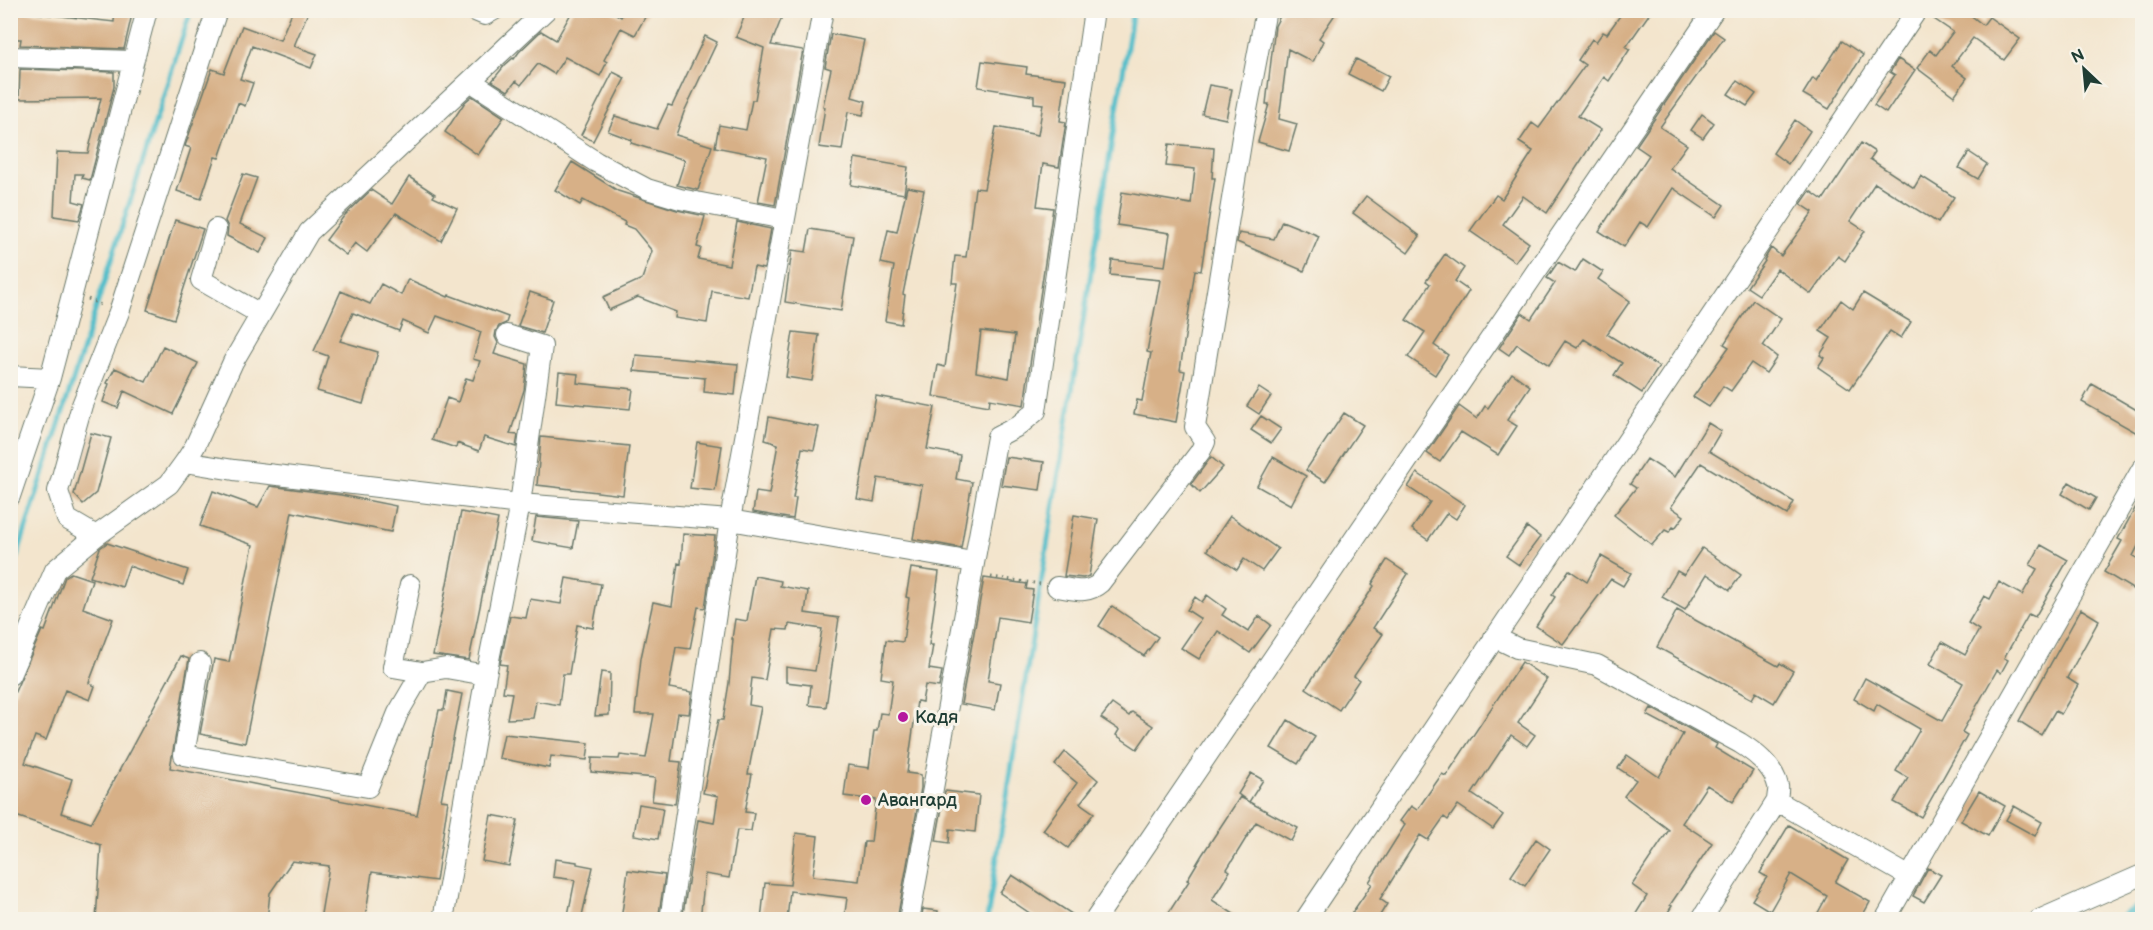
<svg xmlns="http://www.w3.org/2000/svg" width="2153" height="930" font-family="'Balsamiq Sans',sans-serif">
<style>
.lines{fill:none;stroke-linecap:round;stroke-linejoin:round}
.stream{stroke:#51beca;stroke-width:5}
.canal{stroke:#51beca;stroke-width:20}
.building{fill:#d7b087;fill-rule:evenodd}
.minor-casing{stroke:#69786a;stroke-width:22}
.path{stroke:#69786a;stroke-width:3;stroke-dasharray:1.5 4.5;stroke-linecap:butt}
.minor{stroke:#fff;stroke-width:20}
.poi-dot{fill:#b5179e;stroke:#f7f3e8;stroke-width:2}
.labels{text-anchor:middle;stroke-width:6;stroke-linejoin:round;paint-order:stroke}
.poi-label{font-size:18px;fill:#1f3d34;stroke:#f7f3e8;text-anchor:start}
</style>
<rect width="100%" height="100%" fill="#f7f3e8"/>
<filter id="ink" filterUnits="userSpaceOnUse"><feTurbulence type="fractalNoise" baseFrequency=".0167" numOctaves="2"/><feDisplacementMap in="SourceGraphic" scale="12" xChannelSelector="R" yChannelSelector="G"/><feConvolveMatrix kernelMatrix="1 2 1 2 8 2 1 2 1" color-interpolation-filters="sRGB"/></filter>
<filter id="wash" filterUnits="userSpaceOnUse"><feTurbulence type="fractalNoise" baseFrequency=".008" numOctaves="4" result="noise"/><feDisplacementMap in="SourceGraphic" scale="24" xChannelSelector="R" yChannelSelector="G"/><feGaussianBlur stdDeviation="1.35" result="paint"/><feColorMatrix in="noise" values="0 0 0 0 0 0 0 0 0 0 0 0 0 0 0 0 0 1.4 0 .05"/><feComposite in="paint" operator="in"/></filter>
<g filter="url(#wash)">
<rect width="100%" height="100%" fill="#f3e5cd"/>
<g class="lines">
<path class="stream" d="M10,578L191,10
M987,920L1133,10"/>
<path class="canal" d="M2129,920L2142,913"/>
</g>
<g id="blocks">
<path class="building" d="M10,10H26V12L114,22L115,10H133L124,49L20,45L21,39H10Z
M293,10H309L294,46L317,54L311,68L252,46L240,79L253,83L245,106L238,103L219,158L215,157L201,199L177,191L191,148L185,146L212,69L224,73L242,26L280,40Z
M573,10H609L621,17L624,10H649L635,35L621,28L604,60L607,62L600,76L565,57L554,74L538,64L521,85L516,81L508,91L492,81L505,65L513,58L514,59L519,52L541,31L556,40Z
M747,10H767L782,17L771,45L803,50L775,205L758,202L767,157L715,147L719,125L746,130L752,100H755L764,48L736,37Z
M1283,10H1338L1319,38L1323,41L1313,62L1288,49L1279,119L1297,124L1289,151L1258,142L1269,104H1266L1275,26Z
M1624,10H1652L1626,47L1630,49L1609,81L1604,77L1578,116L1601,130L1547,213L1523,196L1503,224L1529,243L1515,262L1470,231L1496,195L1502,199L1533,151L1519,142L1532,123L1539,128L1585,65L1578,60L1592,39L1596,42L1603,32L1607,34Z
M1929,10H1964L1983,25L1989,17L2020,39L2004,60L1973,38L1952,66L1967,78L1954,96L1917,68L1930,50L1936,55L1953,32L1928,15Z
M1714,31L1724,38L1660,127L1687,145L1670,168L1724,205L1716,217L1673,188L1648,227L1640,222L1624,247L1599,231L1649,155L1636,146Z
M831,34L864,40L852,97L866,101L863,115L848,112L842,150L819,147L825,107L823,106L831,69L825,67Z
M705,36L717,42L684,112L676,135L712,146L698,190L677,185L685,160L631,143L632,140L608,131L615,116L657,129L668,105L672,106Z
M1842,41L1863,55L1829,109L1803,94L1813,78L1816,81Z
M1356,59L1389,76L1381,91L1348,74Z
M1898,59L1915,70L1886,113L1874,105L1895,75L1890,72Z
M982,61L1027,67L1026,74L1066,79L1060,121L1066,122L1059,167L1043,164L1037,206L1053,208L1024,405L990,399L989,406L933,396L938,365L945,367L957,283H952L955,256L966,257L975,188L984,189L996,127L1038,135L1043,104L1034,103V96L978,87ZM981,331L1015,335L1009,378L976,372Z
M20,69L114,72V87L90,180L82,178L83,174H75L73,201L84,204L79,220L54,216L57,152L88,153L101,98L19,99Z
M613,72L625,78L593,141L581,135Z
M1737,81L1756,94L1747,106L1728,94Z
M1209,85L1232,89L1226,119L1202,114Z
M472,96L504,117L478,155L445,132L465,102Z
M1702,114L1714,123L1703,138L1691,130Z
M1795,120L1810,131L1788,164L1773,153Z
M1861,143L1875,152L1870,159L1914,188L1921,176L1954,197L1938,223L1875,183L1850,221L1865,231L1845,261L1838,256L1811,294L1777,269L1759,295L1747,287L1765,261L1764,260L1771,248L1781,256L1813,212L1801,204L1810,191L1823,200Z
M1169,144L1214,148L1212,178H1215L1201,271L1195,270L1180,370L1185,371L1176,422L1134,414L1137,400L1142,401L1151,353L1147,352L1160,280L1110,275L1112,260L1165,266L1170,233L1117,225L1122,192L1191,204L1195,169L1166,166Z
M1969,152L1987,164L1978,179L1959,168Z
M855,158L908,167L904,194L851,185Z
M572,162L618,191L677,210L705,216L697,247L701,248L698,259L729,265L737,222L771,229L764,269L754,267L748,297L712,291L707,323L675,318L676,312L638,297L609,310L603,297L642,279L652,251L634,229L624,225L625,222L583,200L580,205L555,190Z
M243,174L257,178L240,224L268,238L260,253L227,236L228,227L225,221Z
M409,177L435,194L433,197L457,208L441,241L396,213L367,252L355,243L346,255L326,240L344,216L371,190L392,204Z
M907,187L924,190L903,294L905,295L901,324L885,321L894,266L881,263L888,230L897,232Z
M1366,196L1420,236L1408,253L1353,213Z
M175,220L203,229L174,319L147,310Z
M1282,221L1319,236L1304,271L1237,242L1239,233L1274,239Z
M810,229L853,236L841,311L785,302L792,250L806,252Z
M1445,254L1464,268L1455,281L1469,291L1434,345L1448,355L1435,375L1408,357L1425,332L1406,320L1430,284L1426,281Z
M1583,259L1603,272L1598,279L1630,301L1607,334L1659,367L1642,393L1614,375L1622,363L1584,339L1577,348L1565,341L1549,365L1517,344L1509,355L1499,348L1522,313L1531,319L1555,283L1547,278L1558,262L1575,272Z
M408,279L448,297L449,295L508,317L506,323L499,326L496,331L495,337L498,343L494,354L527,364L524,390L510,434L518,435L516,447L484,437L479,451L457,443L456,448L432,440L447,398L458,402L466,378L473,380L480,361L473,359L481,332L437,316L429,333L403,321L399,331L353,313L340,341L378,352L363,404L317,391L328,356L314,351L341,291L370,304L381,284L401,295Z
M530,292L553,300L542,333L518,326Z
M1863,293L1911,322L1901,338L1890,331L1850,389L1818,367L1824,358L1820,355L1831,338L1820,331L1841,300L1853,309Z
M1753,300L1781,319L1763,346L1777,357L1766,373L1751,363L1731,391L1723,386L1709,407L1693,397L1729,347L1724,344Z
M793,332L819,335L812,381L786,377Z
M163,346L198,363L173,414L124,391L118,408L103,402L109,384L107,383L115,368L146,382Z
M636,355L738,364L735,395L704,392L705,378L634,371Z
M559,372L578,374L577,383L633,389L630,409L556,402Z
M1512,373L1530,386L1507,420L1517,426L1498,455L1461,432L1440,462L1427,453L1459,406L1477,419L1485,406L1488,408Z
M2092,384L2142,413V423L2137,433L2082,402Z
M1259,388L1271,396L1259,414L1247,406Z
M876,396L935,407L927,449L960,455L956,479L972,482L961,548L913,539L922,485L878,478L874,502L857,499Z
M1344,413L1363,425L1325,482L1306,470Z
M1261,416L1281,429L1271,443L1251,430Z
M769,417L819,427L814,450L802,448L793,498H796L793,519L753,512L756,492L769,494L778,444L765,440Z
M1708,423L1721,431L1709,451L1794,502L1787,515L1701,463L1671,507L1684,516L1675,528L1673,527L1669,532L1665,530L1652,545L1614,515L1636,488L1630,484L1647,459L1675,477Z
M91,433L111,438L96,493L83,504L74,494Z
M541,437L629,446L623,495L537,485Z
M697,442L722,446L715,491L690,488Z
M1006,457L1044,462L1040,490L1001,485Z
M1211,457L1223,467L1200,493L1191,484Z
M1273,457L1306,476L1291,505L1257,486Z
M1417,473L1465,505L1456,519L1447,513L1428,540L1412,529L1430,502L1408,487Z
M2069,482L2096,498L2089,510L2062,494Z
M270,486L341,495L396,506L391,532L292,512L245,743L200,734L214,659L229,662L253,545L200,526L213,491L258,507Z
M2142,496V538L2133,556L2142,561V576L2134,590L2104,572L2122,541L2118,539Z
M461,512L498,519L469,660L433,655Z
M1074,515L1098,519L1089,576L1083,578L1064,576Z
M1230,516L1278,549L1262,571L1244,559L1237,570L1207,550Z
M536,517L578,521L573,548L532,541Z
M1527,527L1540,537L1519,565L1506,556Z
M683,534L715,536L705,608L698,607L690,649L676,647L669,688L692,692L689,714L678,713L671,761L681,762L675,804L652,801L655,778L591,772L592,758L619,759L620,755L646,758L654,714H635L641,658L653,602L672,606L678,563L681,564Z
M107,543L188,570L183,585L129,566L122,587L90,577L100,548Z
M2041,545L2068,560L2035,617L2029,614L2004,658L2008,660L2001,673L1997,670L1962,732L1967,735L1921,817L1894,802L1908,778L1896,771L1920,729L1877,704L1874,711L1854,699L1865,678L1942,721L1963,683L1930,664L1942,642L1965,655L1979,630L1968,623L1984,596L1990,599L1999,582L2022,595L2037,569L2030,565Z
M1702,548L1741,575L1730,590L1707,574L1685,610L1662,597L1677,571L1684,575Z
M1601,556L1631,573L1623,586L1611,579L1563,644L1536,626L1555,597L1552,595L1569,570L1587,582Z
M1387,560L1408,574L1373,628L1383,634L1354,676L1359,680L1339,710L1306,688L1374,586L1372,584Z
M911,568L939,572L929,645H933L929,669L942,671L939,687L925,685L922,702L917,701L907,773L921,775V788L897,920H844L847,898L790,891L787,920H761L765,883L790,885L796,833L818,836L813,876L859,881L864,842H871L876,800L844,796L848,765L869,768L874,731H877L880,713L888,714L893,680L881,678L886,640L903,642L909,598L906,597Z
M71,573L92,580L83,608L113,619L89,683L95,686L90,700L65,690L46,740L35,736L25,763L72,779L61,813L91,823L181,656L189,659L170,768L417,815L439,710H444L447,691L462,694L441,800L448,801L436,881L372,872L365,920H320L329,866L292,861L270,893L267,920H96L101,845L10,814V703L42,630L45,631L65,577Z
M755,576L781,581L780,586L808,591L805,613L839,618L826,707L809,705L811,685L786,682V667L815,671L822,629L789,624L788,630L774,629L765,680L752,678L749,705L761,707L748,774H752L745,812L754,813L751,831L737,830L729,878L705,874L700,920H682L698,820L714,823L718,796L703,793L718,720H723L729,683L733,639H732L735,619L747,621Z
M566,578L601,584L593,628L577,625L569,674H563L559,705L536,701L533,718L507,719L512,693L503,692L507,665L500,664L510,616L526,618L530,599L561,604Z
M984,578L1027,584L1026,589L1033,590L1028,622L998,617L988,681L1000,683L995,710L961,704Z
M1207,595L1226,609L1222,615L1248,632L1259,616L1271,625L1250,653L1218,631L1199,659L1181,648L1201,619L1187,610L1195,597L1202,602Z
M1112,606L1158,637L1144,656L1099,626Z
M2081,609L2099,620L2067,678L2078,685L2061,714L2055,711L2041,735L2019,721Z
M1677,610L1778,666L1780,663L1793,671L1774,703L1756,692L1752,699L1657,647Z
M1522,662L1547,679L1518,723L1535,735L1527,746L1511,735L1472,794L1503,815L1493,829L1458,805L1448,820L1444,817L1428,840L1420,835L1380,899L1387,904L1377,920H1347L1372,884L1369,882L1405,825L1400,821L1411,806L1417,810L1442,774L1446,776Z
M601,672L610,673L609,715L595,716Z
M1112,704L1129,716L1132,712L1153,726L1137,749L1116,735L1119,730L1101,718Z
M1651,708L1717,744L1715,748L1753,771L1733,802L1707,785L1682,823L1712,843L1670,905L1672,906L1663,920H1632L1647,896L1632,885L1669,830L1624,796L1636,780L1618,768L1627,755L1659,777L1683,734L1647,715Z
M1288,720L1315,737L1298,764L1271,748Z
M504,734L589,743L587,760L551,756L549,768L499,758Z
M1065,752L1098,780L1080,803L1094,813L1068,848L1043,830L1077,783L1055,765Z
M1251,773L1263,780L1249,802L1238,794Z
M945,791L979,795L975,832L950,829L949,843L936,841Z
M1979,791L2005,806L1988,836L1961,821Z
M1240,797L1298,828L1291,841L1256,822L1227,869L1230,871L1212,900L1243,920H1164L1189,881L1187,880L1202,855Z
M639,804L663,808L658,839L634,835Z
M2014,806L2042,822L2035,836L2006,820Z
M491,815L518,820L509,866L482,861Z
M1789,825L1848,860L1835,882L1870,902L1860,920H1814L1827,896L1791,874L1770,911L1752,900L1767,877L1760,873Z
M1536,839L1550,849L1525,886L1511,876Z
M555,859L577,862V864L593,867L581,920H567L575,880L553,877Z
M1928,868L1941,875L1924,902L1913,896Z
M628,870L665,875L658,920H621Z
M1012,875L1081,920H1040L1000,893Z
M923,909L938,911V920H921Z"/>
</g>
</g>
<g filter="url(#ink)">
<use href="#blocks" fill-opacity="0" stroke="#69786a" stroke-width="1.5"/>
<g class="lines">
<defs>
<path id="minor" d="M473,10L485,15L494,10
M10,57L133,61
M472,82L596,162L647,189L680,199L784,219
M216,229L201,280L260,314
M10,376L50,378
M185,462L234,470L520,504L730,520L973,562
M10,496L50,378L147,10
M96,536L67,519L58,491L82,405L119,312L217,10
M410,585L393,667L422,672
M1057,587C1074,589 1086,595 1100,583L1200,452L1205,442L1195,427L1243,131L1266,10
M1494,637L1517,648L1597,665L1740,743C1756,753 1774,767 1778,786C1779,790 1777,796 1777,801L1910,877
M200,663L184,755L368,787L398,713L422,672L446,668L486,675
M10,675L55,570L96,536L169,484L185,462L195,446L233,362L309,232L546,10
M443,920L486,675L520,504L542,346L507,335
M670,920L730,520L823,10
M909,920L997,437L1018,426L1036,411L1094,10
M1095,920L1714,10
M1305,920L1917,10
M1701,920L1777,801
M1885,920L2142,469
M2039,920L2142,875"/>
</defs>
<use href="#minor" class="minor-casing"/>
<path class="path" d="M88,299L101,305
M991,577L1041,584"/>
<use href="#minor" class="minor"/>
</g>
</g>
<g class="poi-dot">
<circle cx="903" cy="717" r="6"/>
<circle cx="866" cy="800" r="6"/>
</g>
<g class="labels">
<g class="poi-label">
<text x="915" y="723">Кадя</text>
<text x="878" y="806">Авангард</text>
</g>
</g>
<rect width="2153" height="930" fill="none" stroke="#f7f3e8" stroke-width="36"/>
<g transform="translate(2084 69) rotate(334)" stroke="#f7f3e8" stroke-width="4.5" paint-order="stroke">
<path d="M0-4.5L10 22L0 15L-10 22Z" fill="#1f3d34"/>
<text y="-9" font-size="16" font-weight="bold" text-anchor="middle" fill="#1f3d34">N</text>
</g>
</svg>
